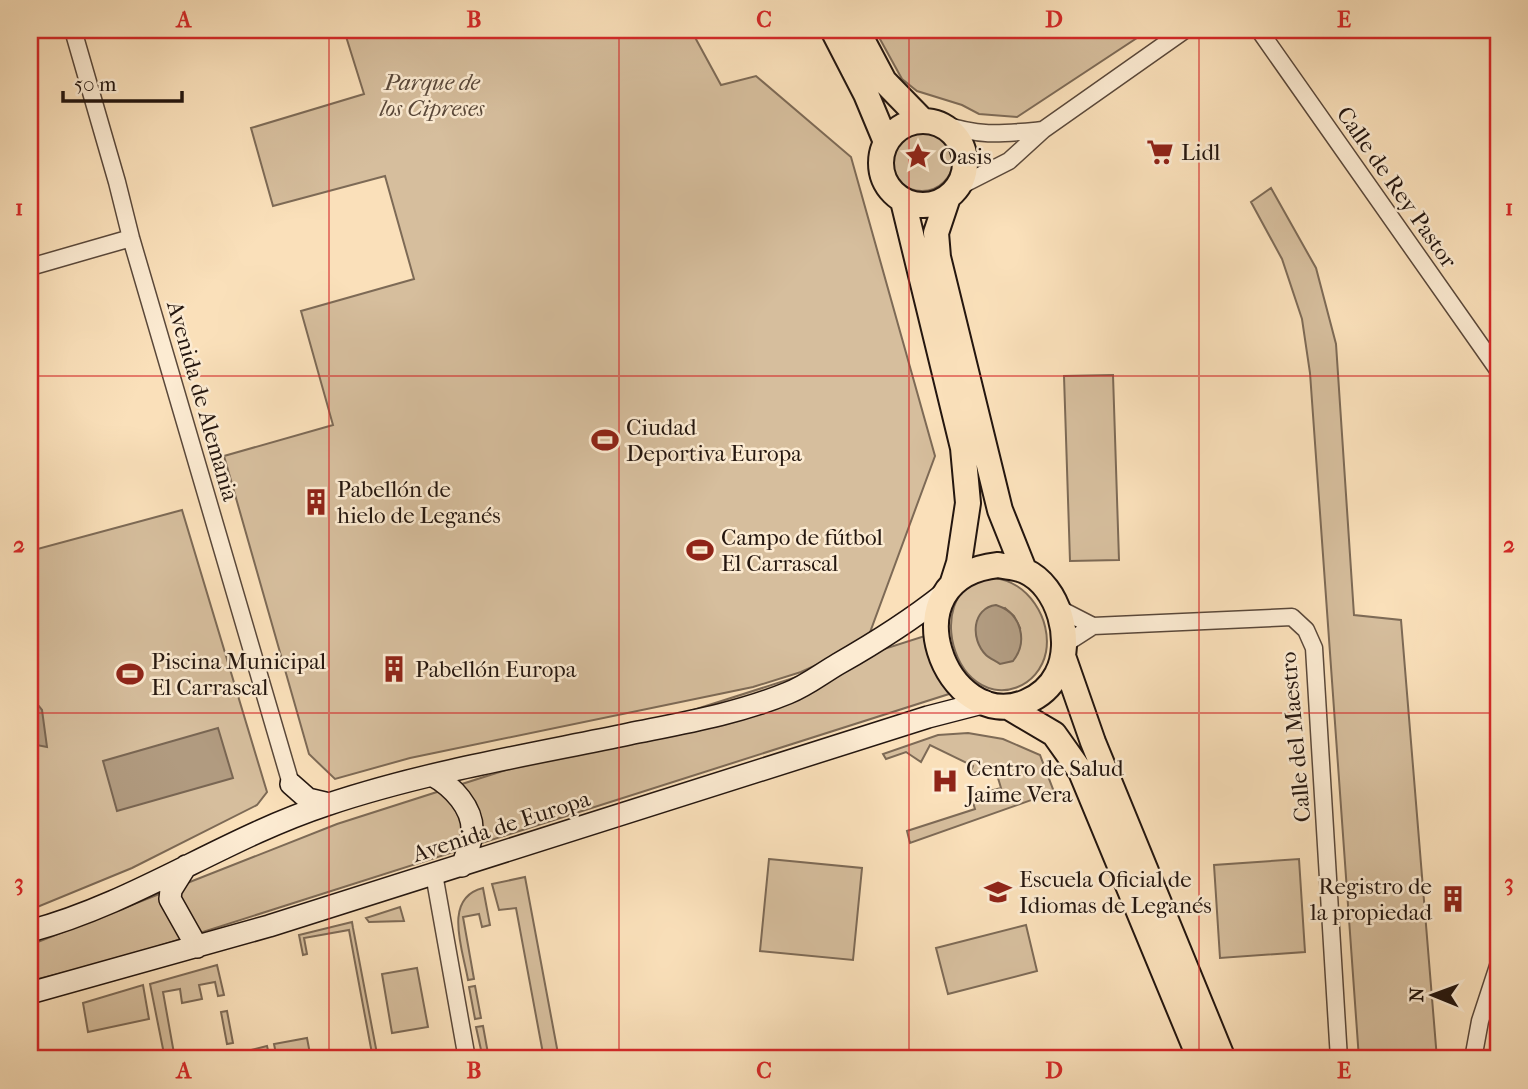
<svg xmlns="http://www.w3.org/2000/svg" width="1528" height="1089" font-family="'IM FELL French Canon',serif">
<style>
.green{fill:#d6be9d;stroke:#7d6a56;stroke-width:2;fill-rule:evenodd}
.water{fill:#b19b80;stroke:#796653;stroke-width:2}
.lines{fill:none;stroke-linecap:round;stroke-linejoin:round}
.minor-casing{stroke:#5a483a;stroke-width:19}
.secondary-casing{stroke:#24160f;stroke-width:24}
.trunk-casing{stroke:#24160f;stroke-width:28}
.minor{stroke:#fcebd2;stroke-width:16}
.secondary{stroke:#fcebd2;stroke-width:21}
.trunk{stroke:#fae0ba;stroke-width:24}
.grid{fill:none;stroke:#d62828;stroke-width:2;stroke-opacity:0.55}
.labels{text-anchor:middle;stroke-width:5;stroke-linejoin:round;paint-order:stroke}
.park-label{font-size:23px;font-style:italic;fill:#59483a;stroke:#fcebd2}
.poi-label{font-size:23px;fill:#24160f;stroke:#fcebd2;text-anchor:start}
.street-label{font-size:23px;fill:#24160f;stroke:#fcebd2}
.neatline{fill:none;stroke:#d62828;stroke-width:2.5}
.grid-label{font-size:23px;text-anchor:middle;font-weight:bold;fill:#d62828}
</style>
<rect width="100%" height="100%" fill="#fae0ba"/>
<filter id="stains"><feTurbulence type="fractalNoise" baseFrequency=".00286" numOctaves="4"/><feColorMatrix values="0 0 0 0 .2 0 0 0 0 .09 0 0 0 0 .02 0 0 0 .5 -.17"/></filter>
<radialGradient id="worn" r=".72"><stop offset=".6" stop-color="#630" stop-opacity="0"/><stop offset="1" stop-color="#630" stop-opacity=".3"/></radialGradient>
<path class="green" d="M344,30H691L721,85L756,76L851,157L935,456L869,635L823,662L801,672L753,687L410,758L335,779L309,754L224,456L333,425L301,311L414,279L385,176L273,206L251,128L364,94Z
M875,30H1149L1017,117L979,114L962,105L917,91L902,79Z
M891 160a31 31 0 1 1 62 0a31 31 0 1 1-62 0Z
M1271,188L1316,268L1336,344L1354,615L1401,620L1437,1059H1359L1310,373L1302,319L1282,259L1251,202Z
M1113,375L1119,560L1070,561L1064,376Z
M182,510L267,792L257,805L132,868L30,910V551Z
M993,578C1028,581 1052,619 1046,652C1039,687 999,703 972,678C949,657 941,608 968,586C974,582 986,580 993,578ZM1005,608L1014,616L1020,628L978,642L977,621Z
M931,634L949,694L115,960L30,981V945L337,824Z
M968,733L1003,739L1040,755L1054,792L910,843L907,831L975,809L971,796L1001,788L995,768L970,774L973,766L930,745L921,762L906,752L886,759L883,754L938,735Z
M769,859L862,868L853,960L760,951Z
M1299,859L1305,952L1220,958L1214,865Z
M525,877L559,1059H544L516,908L499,910L492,884Z
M483,888L490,925L482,927L479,914L463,917L474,979L468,980C463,950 442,898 483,888Z
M400,907L404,921L369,922L366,918Z
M352,922L353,928L378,1059H373L349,930L304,938L307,954L303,955L299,935Z
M1026,925L1037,971L948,994L936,948Z
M217,965L224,995L218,996L215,982L199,985L202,999L182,1003L180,989L163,992L175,1059H165L150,984Z
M417,968L428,1027L392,1033L382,974Z
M143,985L149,1019L88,1032L83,1003Z
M475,986L481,1018L475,1019L469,987Z
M227,1011L233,1043L227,1044L221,1012Z
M483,1026L489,1059H483L476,1027Z
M307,1038L311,1059H277L274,1044Z
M267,1046L270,1059H244L243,1052Z"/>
<path class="water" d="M996,605C1022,613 1028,642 1013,661L1000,664C996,661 989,658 986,655C970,639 972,608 996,605Z
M30,695L42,710L47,747L31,744L30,741Z
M218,728L233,778L117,811L103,761Z"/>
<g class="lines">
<defs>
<path id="minor" d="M73,30L117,182L131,238L291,784
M1259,30L1498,370
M939,123C980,137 1001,134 1043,130
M958,187L1009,161L1043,130L1185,30
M30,267L131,238
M1056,607L1093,626
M1065,644L1093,626L1292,617L1306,630L1314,648L1339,1059
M434,874L467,1059
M1473,1059L1480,1021L1498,966"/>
<path id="secondary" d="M432,775C452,786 474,808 472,833C471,844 466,855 462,866
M291,784L308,799L329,804
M186,866L171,890L170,899L197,947
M30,931C135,903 223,839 326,805C424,772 528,755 629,734C683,723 737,714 788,693C806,686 821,674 838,664C875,643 910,621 944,594
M30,993L269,926L928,717L986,702"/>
<path id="trunk" d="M833,30L866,94L886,142
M857,30L884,81L922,120
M881 163a42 42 0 1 1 84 0a42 42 0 1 1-84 0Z
M948,197L936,233L938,257L1000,510L1024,570
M903,201L963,448L968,503L959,563L952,585
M998,565C1007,567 1017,567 1025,571C1059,586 1074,642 1057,674C1051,686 1040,696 1026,702C946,736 885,577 998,565Z
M1064,659L1093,742L1223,1059
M1010,708L1054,734L1081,772L1200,1059"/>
</defs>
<use href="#minor" class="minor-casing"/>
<use href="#secondary" class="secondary-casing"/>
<use href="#trunk" class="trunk-casing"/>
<use href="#minor" class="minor"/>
<use href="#secondary" class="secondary"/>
<use href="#trunk" class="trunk"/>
</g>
<path class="grid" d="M329,30V1059M619,30V1059M909,30V1059M1199,30V1059M30,376H1498M30,713H1498"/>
<defs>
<symbol id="supermarket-bare" viewBox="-9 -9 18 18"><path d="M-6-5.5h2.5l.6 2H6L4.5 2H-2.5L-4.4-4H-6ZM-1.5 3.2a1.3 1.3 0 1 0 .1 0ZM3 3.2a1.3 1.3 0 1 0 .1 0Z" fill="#8f2418" stroke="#fcebd2" stroke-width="2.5" paint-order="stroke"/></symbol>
<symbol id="sight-bare" viewBox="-9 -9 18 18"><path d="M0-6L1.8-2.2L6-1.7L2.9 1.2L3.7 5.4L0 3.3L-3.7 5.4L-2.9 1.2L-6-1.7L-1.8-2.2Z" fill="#8f2418" stroke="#fcebd2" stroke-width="2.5" paint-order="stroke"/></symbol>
<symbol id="stadium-bare" viewBox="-9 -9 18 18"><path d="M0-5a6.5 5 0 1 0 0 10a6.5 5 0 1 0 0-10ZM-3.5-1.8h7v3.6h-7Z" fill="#8f2418" stroke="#fcebd2" stroke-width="2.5" paint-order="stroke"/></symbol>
<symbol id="building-bare" viewBox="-9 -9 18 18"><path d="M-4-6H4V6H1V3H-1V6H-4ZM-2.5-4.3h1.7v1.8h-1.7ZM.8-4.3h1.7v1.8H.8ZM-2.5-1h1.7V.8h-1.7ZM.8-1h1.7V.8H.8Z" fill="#8f2418" stroke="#fcebd2" stroke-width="2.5" paint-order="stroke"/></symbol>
<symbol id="hospital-bare" viewBox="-9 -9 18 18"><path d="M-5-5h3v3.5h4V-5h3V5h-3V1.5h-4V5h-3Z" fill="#8f2418" stroke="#fcebd2" stroke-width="2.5" paint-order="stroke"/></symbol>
<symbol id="school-bare" viewBox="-9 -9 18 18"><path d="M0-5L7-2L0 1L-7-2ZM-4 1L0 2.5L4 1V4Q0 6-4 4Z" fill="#8f2418" stroke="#fcebd2" stroke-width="2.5" paint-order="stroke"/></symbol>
</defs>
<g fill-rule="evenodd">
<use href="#supermarket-bare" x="1141" y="133" width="38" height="38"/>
<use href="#sight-bare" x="899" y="137" width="38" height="38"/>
<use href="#stadium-bare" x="586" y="421" width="38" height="38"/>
<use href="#building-bare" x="297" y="483" width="38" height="38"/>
<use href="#stadium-bare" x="681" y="531" width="38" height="38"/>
<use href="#building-bare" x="375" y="650" width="38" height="38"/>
<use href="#stadium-bare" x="111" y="655" width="38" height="38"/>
<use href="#hospital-bare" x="926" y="762" width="38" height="38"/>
<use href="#school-bare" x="979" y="873" width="38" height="38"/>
<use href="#building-bare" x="1434" y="880" width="38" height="38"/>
</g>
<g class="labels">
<g class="park-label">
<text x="432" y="90">Parque de<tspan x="432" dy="26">los Cipreses</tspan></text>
</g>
<g class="poi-label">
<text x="1181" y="160">Lidl</text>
<text x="939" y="164">Oasis</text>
<text x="626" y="435">Ciudad<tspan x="626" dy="26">Deportiva Europa</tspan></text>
<text x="337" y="497">Pabellón de<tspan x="337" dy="26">hielo de Leganés</tspan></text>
<text x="721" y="545">Campo de fútbol<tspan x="721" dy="26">El Carrascal</tspan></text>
<text x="151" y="669">Piscina Municipal<tspan x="151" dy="26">El Carrascal</tspan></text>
<text x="415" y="677">Pabellón Europa</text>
<text x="966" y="776">Centro de Salud<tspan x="966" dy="26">Jaime Vera</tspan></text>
<text x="1019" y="887">Escuela Oficial de<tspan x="1019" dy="26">Idiomas de Leganés</tspan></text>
<text x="1432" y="894" text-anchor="end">Registro de<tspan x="1432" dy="26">la propiedad</tspan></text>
</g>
<g class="street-label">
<text transform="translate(1397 187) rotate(55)" y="8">Calle de Rey Pastor</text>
<text transform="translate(203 401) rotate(74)" y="8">Avenida de Alemania</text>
<text transform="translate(1295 737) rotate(-95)" y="8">Calle del Maestro</text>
<text transform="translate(501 826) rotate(-18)" y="8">Avenida de Europa</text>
</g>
</g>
<rect width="1528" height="1089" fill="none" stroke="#fae0ba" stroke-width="77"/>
<g transform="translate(1433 995) rotate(271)" stroke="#fcebd2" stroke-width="5" paint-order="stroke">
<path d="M0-5L12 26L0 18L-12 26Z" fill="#24160f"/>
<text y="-10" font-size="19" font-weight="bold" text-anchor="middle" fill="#24160f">N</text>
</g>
<path d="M63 91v10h119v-10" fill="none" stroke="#24160f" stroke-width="3.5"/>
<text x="74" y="91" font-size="21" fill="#24160f" stroke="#fcebd2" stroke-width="5" paint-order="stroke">50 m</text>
<rect x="38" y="38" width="1452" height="1012" class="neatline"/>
<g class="grid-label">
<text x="184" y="27">A</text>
<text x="474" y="27">B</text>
<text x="764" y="27">C</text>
<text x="1054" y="27">D</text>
<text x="1344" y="27">E</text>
<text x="19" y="215">1</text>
<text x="1509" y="215">1</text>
<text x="19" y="552">2</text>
<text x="1509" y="552">2</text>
<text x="19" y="890">3</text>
<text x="1509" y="890">3</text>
<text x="184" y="1078">A</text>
<text x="474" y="1078">B</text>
<text x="764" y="1078">C</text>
<text x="1054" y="1078">D</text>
<text x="1344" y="1078">E</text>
</g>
<rect width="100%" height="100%" filter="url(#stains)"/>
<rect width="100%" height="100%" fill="url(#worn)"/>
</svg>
